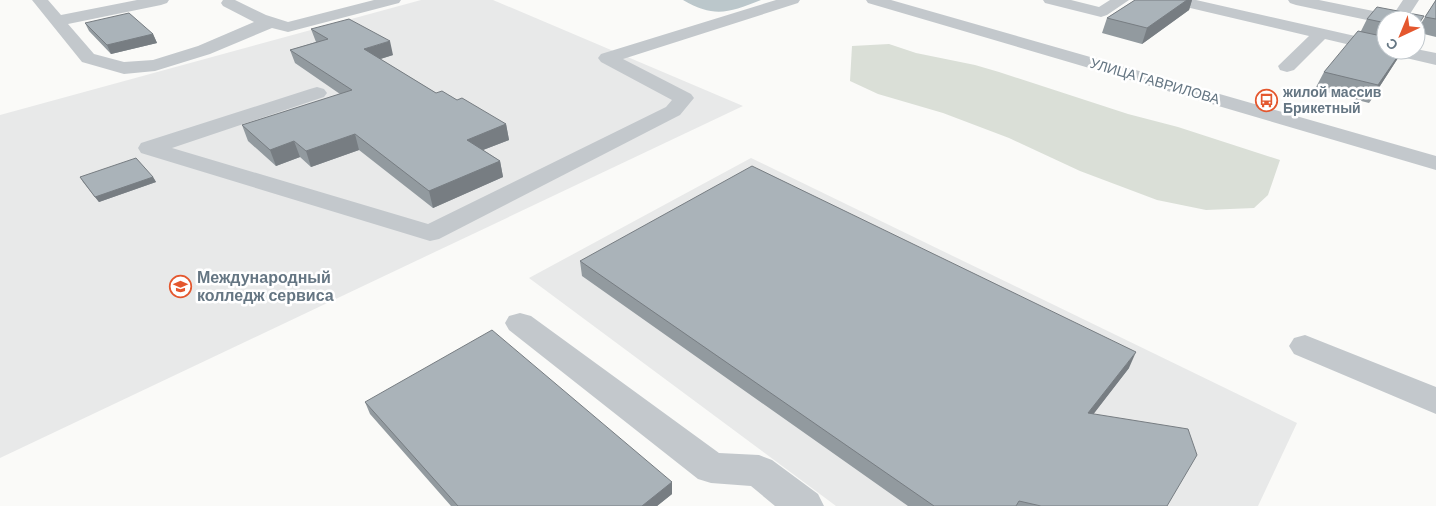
<svg xmlns="http://www.w3.org/2000/svg" width="1436" height="506" font-family="'DM Sans',sans-serif">
<style>
.built{fill:#e8e9e9}
.green{fill:#dadfd7}
.water{fill:#bbc7cb}
.lines{fill:none;stroke-linecap:round;stroke-linejoin:round}
.minor{fill:#c3c8cc;fill-rule:evenodd}
.wall{fill:#929a9f}
.shaded-wall{fill:#777d82}
.building{fill:#aab3b9;stroke:#777d82}
.labels{text-anchor:middle;stroke-width:5;stroke-linejoin:round;paint-order:stroke}
.far-street-label{font-size:14px;fill:#657683;stroke:#fff}
.far-poi-label{font-size:14px;font-weight:bold;fill:#657683;stroke:#fff;text-anchor:start}
.poi-label{font-size:16px;font-weight:bold;fill:#657683;stroke:#fff;text-anchor:start}
</style>
<rect width="100%" height="100%" fill="#fafaf8"/>
<path class="built" d="M421,0H493L743,106L0,458V115Z
M751,158L1297,423L1258,506H836L529,278Z"/>
<path class="green" d="M889,44L916,53L975,65L999,72L1128,114L1178,127L1280,160L1268,195L1254,208L1206,210L1157,200L1080,171L1009,138L943,113L878,94L850,81L852,46Z"/>
<path class="water" d="M683,0H761C729,12 716,19 683,0Z"/>
<g class="lines">
<path class="minor" d="M32,0H48L61,15L137,0H169L167,3L161,5L68,24L94,54L124,62L153,60L198,46L254,22L223,6L221,3L223,0H235L266,15L288,22L374,0H401L399,3L288,32L272,28L210,54L155,71L124,74L82,62Z
M776,0H800L798,3L623,59L691,94L694,98L680,115L439,239L430,241L141,153L138,148L141,143L310,89L317,87L324,89L327,93L324,97L172,148L428,224L666,107L672,100L601,62L598,58L601,54Z
M866,0H891L1436,156V170L868,3Z
M1043,0H1071L1099,7L1110,0H1129L1107,15L1101,17L1045,3Z
M1167,0H1196L1386,43V50L1416,49L1436,53V65L1325,39L1294,70L1287,72L1280,70L1278,66L1309,36L1169,3Z
M1288,0H1319L1393,15L1403,0H1419L1406,20H1386V24L1296,5L1290,3Z
M520,313L531,316L719,453L759,455L772,460L818,494L824,506H775L751,486L711,483L698,479L509,330L505,323L509,316Z
M1305,335L1436,387V414L1294,354L1289,346L1294,338Z"/>
</g>
<path class="wall" d="M1135,0H1192L1189,10L1142,44L1102,33L1107,18Z
M1436,0V37L1416,32L1425,17Z
M1367,19L1386,20V50L1398,58L1369,103L1315,89L1324,72L1361,31Z
M85,23L153,34L157,43L111,54L89,31Z
M311,29L393,55L380,59L436,93L457,100L506,124L509,140L483,150L500,161L503,177L433,208L359,150L311,167L300,157L276,166L248,141L242,125L340,94L295,63L290,50L316,42Z
M80,177H153L156,182L99,202L83,182Z
M580,261L1129,368L1093,414L1167,506H908L582,276Z
M365,402L672,482V494L657,506H451L370,414Z"/>
<path class="shaded-wall" d="M1187,0H1192L1189,10L1142,44L1147,28Z
M153,34L157,43L111,54L107,45Z
M390,41L393,55L368,63L364,49Z
M1402,50L1398,58L1369,103L1378,85Z
M506,124L509,140L470,155L467,140Z
M355,134L359,150L311,167L306,151Z
M294,141L300,157L276,166L270,150Z
M500,161L503,177L433,208L429,191Z
M153,177L156,182L99,202L95,197Z
M1136,352L1129,368L1082,429L1088,413Z
M672,482V494L657,506H642Z"/>
<path class="building" d="M1135,0H1187L1147,28L1107,18Z
M1436,0V19L1425,17Z
M1377,7L1424,16L1416,28V20H1386V23L1367,19Z
M129,13L153,34L107,45L85,23Z
M349,19L390,41L364,49L436,93L442,91L457,100L462,98L506,124L467,140L500,161L429,191L355,134L306,151L294,141L270,150L242,125L352,90L290,50L328,39L311,29Z
M1358,31L1386,37V50H1402L1378,85L1324,72Z
M136,158L153,177L95,197L80,177Z
M752,166L1136,352L1088,413L1188,429L1197,455L1167,506H1041L1019,501L1016,506H934L580,261Z
M492,330L672,482L642,506H458L365,402Z"/>
<defs>
<symbol id="bus-ring" viewBox="-11 -11 22 22"><circle r="9.5" fill="#fff" stroke="#e4572e" stroke-width="1.5"/><path d="M-5-6H5V4H4V6H2V4H-2V6H-4V4H-5ZM-3.5-4V0h7V-4ZM-3.5 1.2v1.5H-2V1.2ZM2 1.2v1.5H3.5V1.2Z" fill="#e4572e"/></symbol>
<symbol id="university-ring" viewBox="-11 -11 22 22"><circle r="9.5" fill="#fff" stroke="#e4572e" stroke-width="1.5"/><path d="M0-5L7-2L0 1L-7-2ZM-4 1L0 2.5L4 1V4Q0 6-4 4Z" fill="#e4572e"/></symbol>
</defs>
<g fill-rule="evenodd">
<use href="#bus-ring" x="1254" y="88" width="25" height="25"/>
<use href="#university-ring" x="168" y="274" width="25" height="25"/>
</g>
<g class="labels">
<g class="far-street-label">
<text transform="translate(1155 81) rotate(16)" y="5">УЛИЦА ГАВРИЛОВА</text>
</g>
<g class="far-poi-label">
<text x="1283" y="97">жилой массив<tspan x="1283" dy="16">Брикетный</tspan></text>
</g>
<g class="poi-label">
<text x="197" y="283">Международный<tspan x="197" dy="18">колледж сервиса</tspan></text>
</g>
</g>
<g transform="translate(1401 35) rotate(224)"><circle r="24" fill="#ffffff" stroke="#c1c8cd"/>
<path d="M0-4L9 19L0 12L-9 19Z" fill="#e4572e"/>
<text y="-8" font-size="14" font-weight="bold" text-anchor="middle" fill="#657683">С</text>
</g>
</svg>
